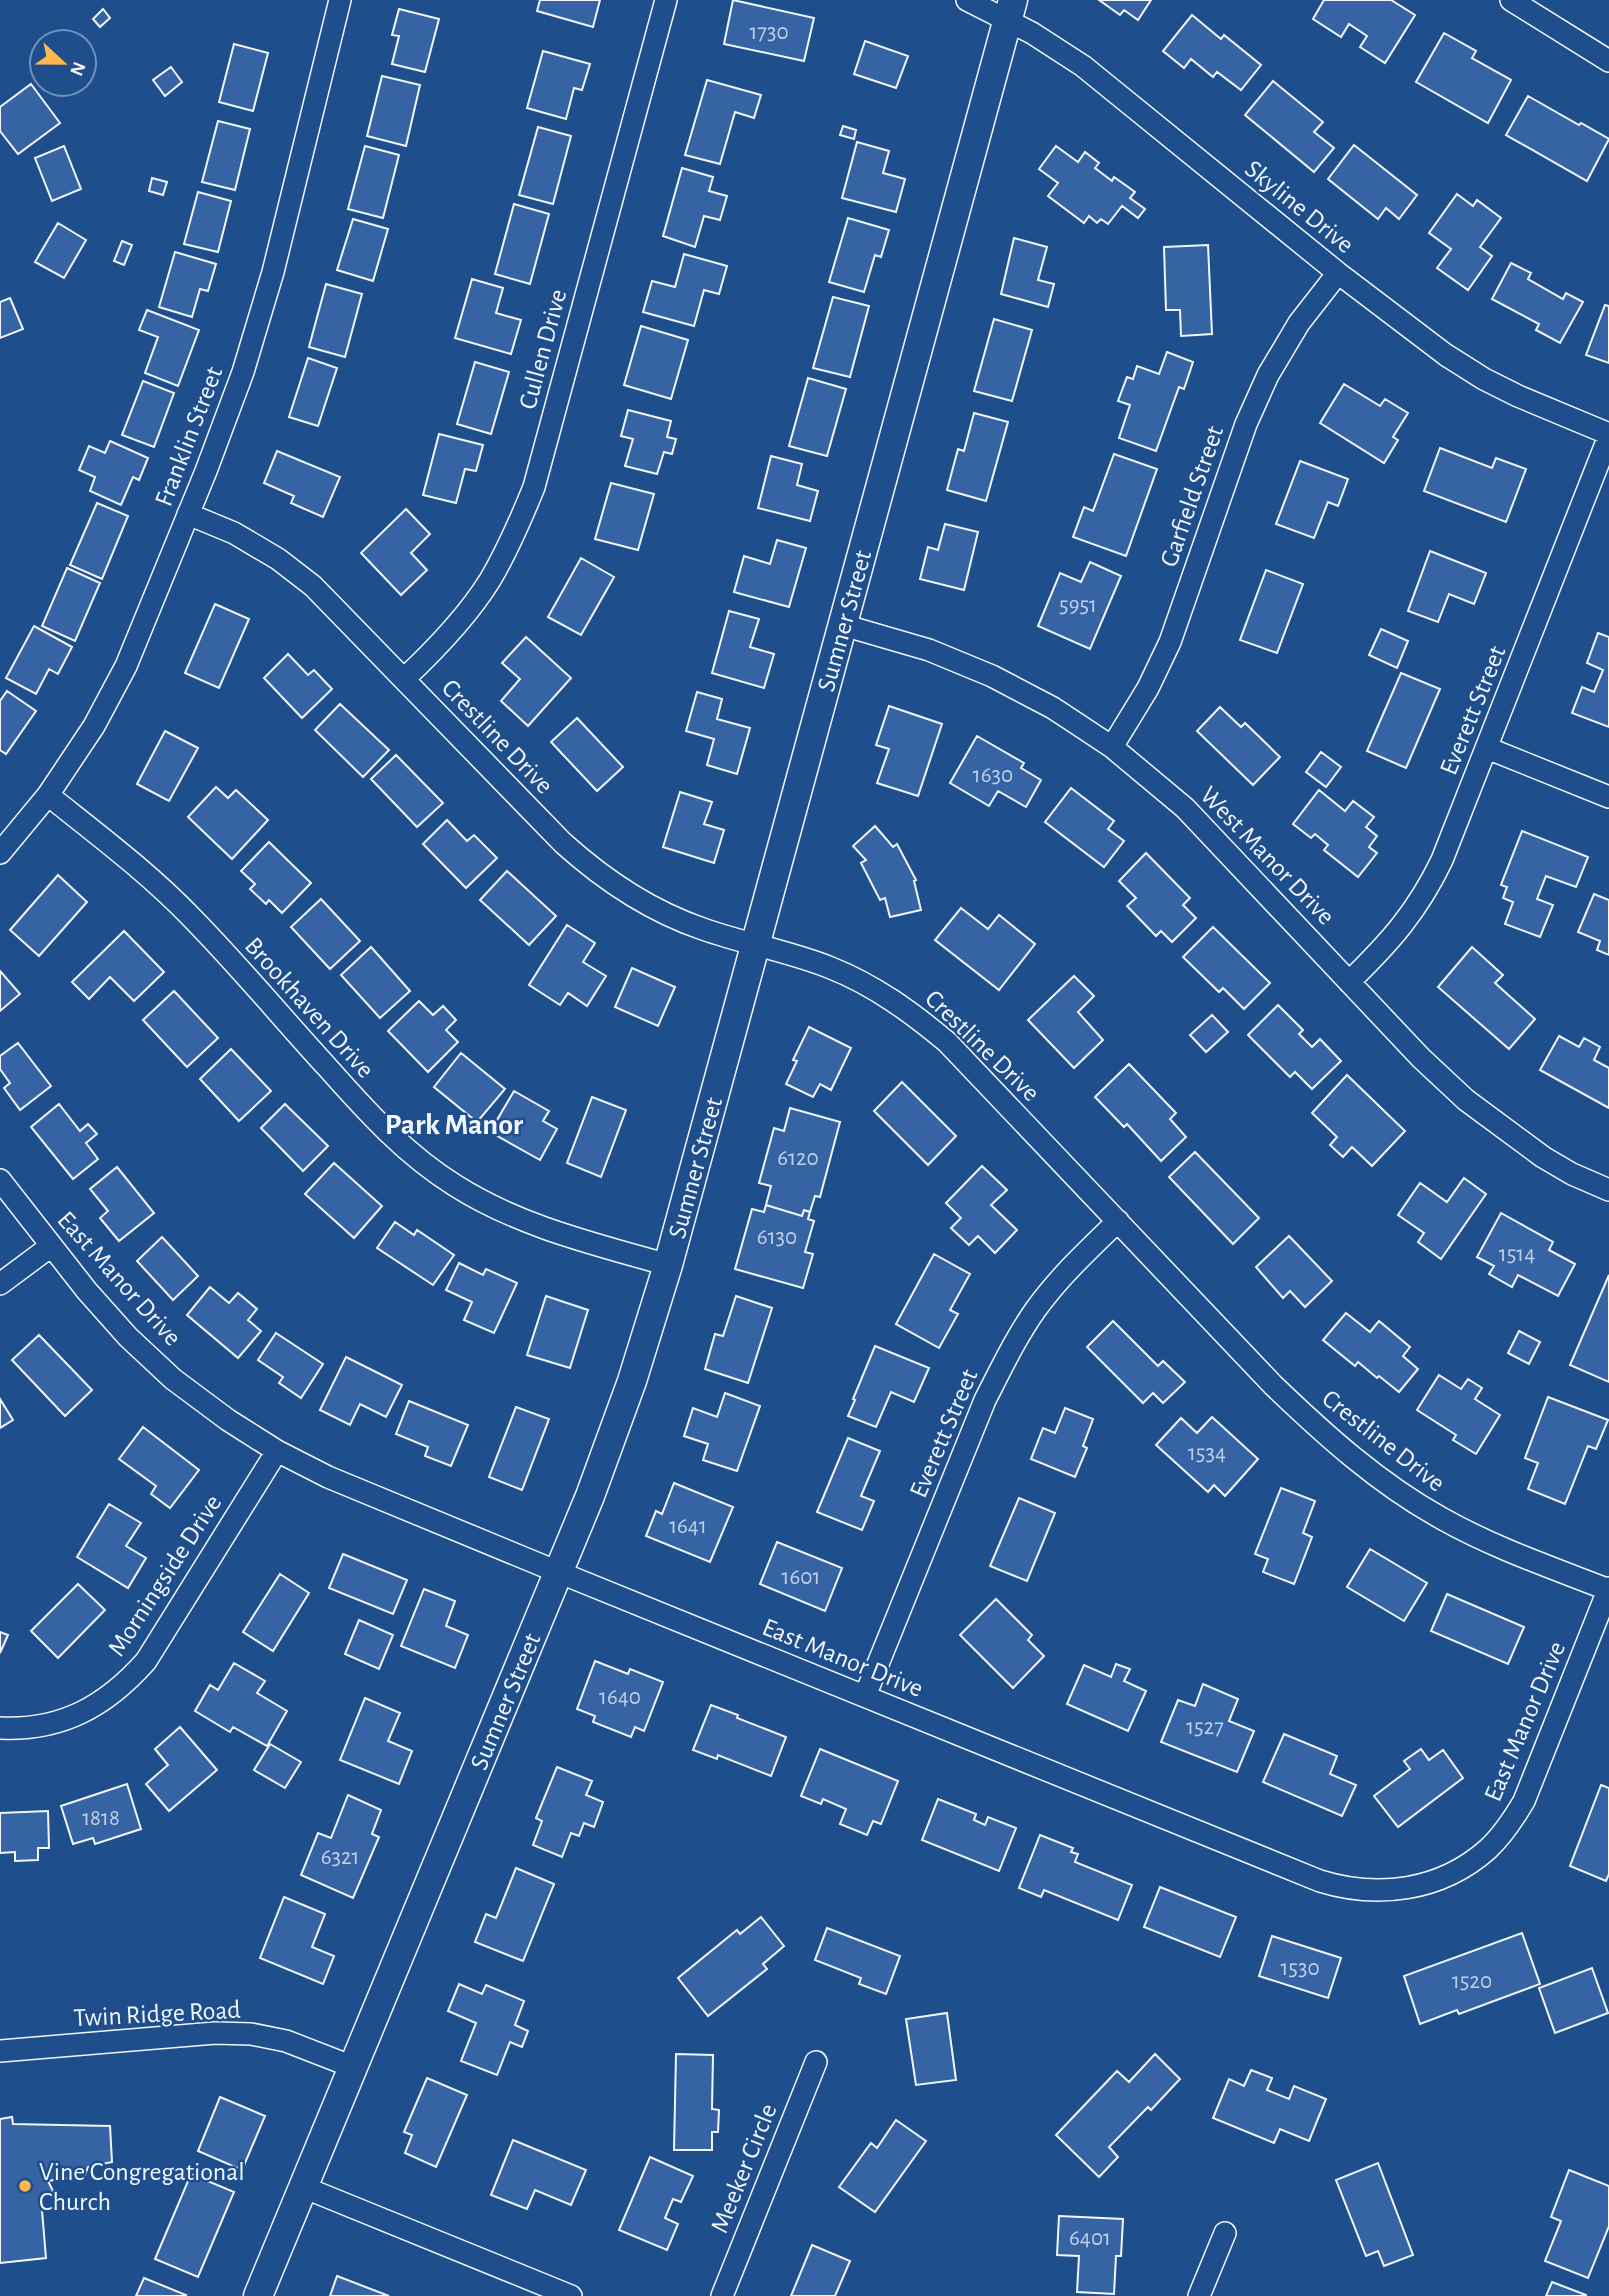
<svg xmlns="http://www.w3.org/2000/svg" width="1609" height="2296" font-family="'Alegreya Sans',sans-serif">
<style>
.building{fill:#3563a3;stroke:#f2f6ff;stroke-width:2}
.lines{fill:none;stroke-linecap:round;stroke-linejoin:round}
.minor-casing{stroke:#f2f6ff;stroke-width:24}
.tertiary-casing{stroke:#f2f6ff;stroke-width:31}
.minor{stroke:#1f4e8c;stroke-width:21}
.tertiary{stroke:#1f4e8c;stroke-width:28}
.poi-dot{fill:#ffb74d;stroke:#1f4e8c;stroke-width:2.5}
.labels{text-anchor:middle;stroke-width:5;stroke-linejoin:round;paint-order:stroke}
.number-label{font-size:23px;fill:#c3d1e8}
.street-label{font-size:26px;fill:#f2f6ff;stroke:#1f4e8c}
.poi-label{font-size:26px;fill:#f2f6ff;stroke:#1f4e8c;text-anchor:start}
.quarter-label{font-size:30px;font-weight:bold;fill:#f2f6ff;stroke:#1f4e8c}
</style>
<rect width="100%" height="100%" fill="#1f4e8c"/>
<path class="building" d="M540,0H600L593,27L537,11Z
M733,0L814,18L804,61L724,44Z
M1099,0H1151L1138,20L1124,10L1120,15Z
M1324,0H1391L1415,15L1385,63L1360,47L1367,36L1349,24L1341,37L1313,19Z
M103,9L110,18L100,27L93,19Z
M399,9L439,19L425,72L392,64L399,36L392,35Z
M1192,15L1221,39L1224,35L1261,65L1241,90L1217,72L1213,77L1191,59L1184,68L1163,51Z
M1444,33L1476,51L1472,58L1511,80L1488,123L1416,82Z
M865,41L908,56L896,88L854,74Z
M234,44L268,53L253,111L219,102Z
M543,51L590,64L582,90L574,88L566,119L527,108Z
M171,67L182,82L165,96L153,80Z
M382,76L420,85L406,146L367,136Z
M707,80L761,95L754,118L735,112L720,164L685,155Z
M1273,81L1323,122L1314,132L1334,148L1314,172L1245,115Z
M31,84L60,123L18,154L0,131V107Z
M1528,96L1579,125L1581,123L1609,139L1587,181L1506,135Z
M218,121L250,129L235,190L202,182Z
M843,126L856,130L854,139L840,135Z
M538,127L571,136L553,204L519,195Z
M857,142L889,151L883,173L905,179L896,212L842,198Z
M1354,145L1417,195L1399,219L1386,208L1378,219L1328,179Z
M64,146L81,189L52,201L35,158Z
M365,146L399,155L383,218L348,209Z
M1056,146L1078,162L1085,152L1099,163L1095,168L1112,181L1114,177L1135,192L1130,198L1145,209L1138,218L1122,206L1108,224L1101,219L1097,223L1089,216L1084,223L1048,196L1058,183L1039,169Z
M682,168L713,177L709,191L727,196L720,220L704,216L695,247L663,236Z
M152,178L167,182L163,195L149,191Z
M198,192L231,201L218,252L184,244Z
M1457,194L1473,206L1477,200L1501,218L1480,247L1492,256L1468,290L1437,268L1451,249L1429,233Z
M514,204L549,214L530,284L495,274Z
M848,218L889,230L881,257L875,255L864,292L829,282Z
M353,219L388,229L373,281L337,270Z
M58,223L86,240L64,278L35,262Z
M1014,238L1047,247L1038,280L1054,284L1048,307L1001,294Z
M122,241L132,245L124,265L114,261Z
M1208,245L1212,334L1181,336L1180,310H1166L1164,247Z
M175,252L216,264L208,291L200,289L192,317L159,307Z
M684,254L727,266L719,294L704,290L694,326L643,312L652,281L675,287Z
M1511,263L1531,273L1528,279L1563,299L1566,293L1583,302L1560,343L1536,330L1539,324L1492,299Z
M472,279L503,288L496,313L521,320L511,354L455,338Z
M326,284L362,294L345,357L309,347Z
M833,297L869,306L850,377L813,368Z
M10,298L23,329L0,338V302Z
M1605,305L1609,306V363L1586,355Z
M147,310L199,330L178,386L145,373L158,337L139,330Z
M994,319L1032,330L1012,401L974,391Z
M641,326L688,340L671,399L624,385Z
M1167,352L1193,362L1184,389L1179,387L1156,451L1119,438L1130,405L1118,401L1127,377L1133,379L1137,366L1159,374Z
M308,358L337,368L318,426L289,417Z
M475,362L509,372L491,434L457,424Z
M808,378L846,389L827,456L789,446Z
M143,381L174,393L154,447L122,435Z
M1344,384L1380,406L1385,399L1408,413L1393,437L1398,440L1384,463L1320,423Z
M628,410L671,421L667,437L676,439L672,454L664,452L657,474L625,466L633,439L621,436Z
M974,413L1008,422L986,501L947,490L958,449L964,451Z
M439,434L483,445L476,471L465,469L456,503L423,495Z
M110,441L148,458L139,480L133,477L121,505L90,491L95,477L79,470L89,446L105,453Z
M1440,448L1492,468L1496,458L1526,469L1506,522L1424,491Z
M277,451L340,477L323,517L291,503L294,496L264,483Z
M1114,454L1157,469L1126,556L1073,537L1084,507L1093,511Z
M771,456L802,464L797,485L818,491L810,521L758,508Z
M1300,461L1348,479L1338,506L1328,502L1314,538L1276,524Z
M611,483L654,494L638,550L595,539Z
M97,503L128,516L102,579L70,565Z
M406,509L430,534L411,553L427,570L401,595L361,553Z
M945,524L978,532L964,590L920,579L928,547L938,550Z
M777,540L806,548L789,607L734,592L744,556L770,564Z
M1430,551L1486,573L1474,604L1449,594L1438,622L1408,611Z
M581,558L614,577L581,635L548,617Z
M1090,562L1121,576L1090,649L1038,626L1060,573L1081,582Z
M67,568L100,583L75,641L42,626Z
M1266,570L1303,584L1277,653L1240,640Z
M215,604L249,619L219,688L185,673Z
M729,611L759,619L750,647L774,654L764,688L712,673Z
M34,626L72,647L58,674L49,669L36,694L6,678Z
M1381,629L1408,641L1397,668L1369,655Z
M1598,633L1609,637V727L1572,713L1582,687L1594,692L1603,670L1587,663Z
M526,637L571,678L528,726L501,701L520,679L502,663Z
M288,654L308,675L314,670L332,689L302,718L264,678Z
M1401,673L1440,689L1406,768L1367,751Z
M7,691L36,711L6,754L0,750V701Z
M697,692L722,699L717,719L750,728L737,774L707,765L714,739L686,731Z
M340,704L389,750L363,777L315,730Z
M889,706L942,724L918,796L877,783L889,749L876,745Z
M1220,707L1241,727L1245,723L1280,757L1253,785L1197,731Z
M577,718L623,767L597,791L551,742Z
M165,731L198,748L169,801L137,784Z
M977,736L1024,763L1021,768L1041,780L1026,807L998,791L989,806L950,783Z
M1321,752L1341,767L1326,787L1306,772Z
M396,755L443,803L417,827L371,779Z
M216,787L228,798L236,790L268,820L232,859L188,817Z
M1071,788L1114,821L1108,829L1124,841L1104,867L1045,822Z
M1319,790L1345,811L1353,801L1374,817L1366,827L1377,836L1369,847L1377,853L1358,877L1324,850L1328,845L1315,834L1311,838L1293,824Z
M680,792L712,802L704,824L724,830L714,863L663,847Z
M447,820L467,841L474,835L497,858L466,888L423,844Z
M875,826L893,847L897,844L916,880L914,881L921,910L890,917L885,898L880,900L861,863L866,860L853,846Z
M1522,831L1588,857L1576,887L1546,876L1537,899L1553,905L1540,937L1505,924L1513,902L1503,898L1507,887L1501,885Z
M269,842L311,883L282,913L269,900L266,904L250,889L255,884L241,871Z
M1146,853L1190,898L1183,905L1196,918L1172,942L1161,931L1156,936L1127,906L1136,898L1119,881Z
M507,871L556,916L529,945L480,900Z
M58,875L87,902L39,956L10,930Z
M1594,894L1609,900V955L1597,950L1600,941L1578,932Z
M321,899L360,941L330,969L291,927Z
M961,908L988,929L999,915L1035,944L999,990L935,940Z
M567,925L595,943L583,962L606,976L587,1006L568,993L560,1005L529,985Z
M1213,927L1270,983L1244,1009L1223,988L1219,992L1183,957Z
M124,931L164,972L134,1001L110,977L89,999L72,982Z
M371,947L410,991L380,1018L341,975Z
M1472,947L1503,975L1495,983L1535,1019L1509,1049L1438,987Z
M632,968L675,987L658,1026L615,1007Z
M0,971L20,994L0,1011Z
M1074,976L1094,996L1078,1012L1103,1040L1074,1068L1028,1020Z
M174,991L218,1038L187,1067L143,1020Z
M419,1001L433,1015L443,1006L456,1020L446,1030L458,1042L428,1072L388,1031Z
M1278,1005L1303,1030L1299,1034L1312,1047L1320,1039L1341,1061L1312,1089L1295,1072L1290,1077L1248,1035Z
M1212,1015L1228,1032L1206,1052L1190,1035Z
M809,1027L851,1048L831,1090L820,1084L813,1097L786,1084L797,1061L793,1060Z
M1559,1036L1579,1047L1584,1038L1600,1047L1594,1060L1609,1068V1108L1540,1070Z
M18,1043L51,1086L20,1110L4,1088L10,1083L0,1069V1056Z
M231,1049L271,1091L239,1121L200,1079Z
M461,1053L505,1089L477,1122L434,1087Z
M1129,1064L1176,1113L1170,1119L1186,1137L1161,1161L1127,1124L1124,1127L1095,1097Z
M1347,1075L1405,1131L1372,1166L1352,1147L1343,1157L1330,1145L1337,1137L1312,1113Z
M902,1082L956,1136L928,1165L874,1111Z
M514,1091L549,1111L543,1121L557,1129L540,1160L490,1132Z
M592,1097L626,1110L601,1177L567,1163Z
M59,1104L80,1131L88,1124L97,1134L86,1143L98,1159L73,1179L31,1127Z
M285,1104L328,1146L303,1171L261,1128Z
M790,1108L840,1122L820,1197L815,1196L810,1212L804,1210L802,1216L766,1205L771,1186L759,1183L774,1128L784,1131Z
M1195,1152L1259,1218L1233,1244L1169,1177Z
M334,1163L382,1206L354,1238L305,1194Z
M982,1166L1007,1190L991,1205L1017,1230L995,1253L978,1236L969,1245L951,1228L961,1218L946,1203Z
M117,1167L154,1213L119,1241L100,1218L108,1211L90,1189Z
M1464,1178L1486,1194L1441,1259L1418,1242L1424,1233L1398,1215L1420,1183L1447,1202Z
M766,1205L802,1216L804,1210L810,1212L808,1219L814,1221L805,1252L813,1254L803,1288L735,1269L752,1209L764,1212Z
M1501,1213L1553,1242L1549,1250L1575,1264L1558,1296L1518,1275L1512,1287L1489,1274L1494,1266L1477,1257Z
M395,1222L414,1235L417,1230L454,1255L433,1285L377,1248Z
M1289,1236L1332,1281L1305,1307L1290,1291L1283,1298L1256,1267Z
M162,1237L198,1276L173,1300L137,1261Z
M934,1254L970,1274L950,1310L958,1314L939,1348L896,1324Z
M459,1263L483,1275L486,1269L517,1283L494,1333L464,1320L472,1302L446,1290Z
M1609,1275V1382L1570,1365Z
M210,1287L229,1303L238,1293L257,1309L248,1320L261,1331L238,1358L187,1315Z
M546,1296L588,1310L570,1368L527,1355Z
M736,1296L772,1308L748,1383L705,1369L715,1334L723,1336Z
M1346,1313L1370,1332L1379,1321L1410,1347L1403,1356L1418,1369L1399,1392L1379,1376L1377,1378L1358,1362L1355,1366L1323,1340Z
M1113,1321L1158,1366L1163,1361L1185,1382L1163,1403L1153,1393L1143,1403L1087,1347Z
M1519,1331L1540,1342L1529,1364L1508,1353Z
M276,1333L323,1364L301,1398L279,1383L283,1377L258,1360Z
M39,1335L92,1390L65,1416L12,1360Z
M875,1346L929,1368L914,1402L891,1392L876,1427L848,1416L855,1400L853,1399Z
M346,1357L402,1385L386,1417L360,1404L350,1425L320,1410Z
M1439,1375L1461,1389L1468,1379L1482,1388L1475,1399L1500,1415L1476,1454L1453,1440L1456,1435L1417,1410Z
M725,1393L760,1406L737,1471L703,1460L708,1444L684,1436L693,1408L717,1417Z
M1548,1397L1608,1420L1596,1449L1588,1446L1565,1504L1528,1489L1538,1463L1525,1458Z
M0,1399L13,1420L0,1428Z
M409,1401L468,1425L451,1466L425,1456L428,1447L396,1434Z
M516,1407L549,1419L522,1490L489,1477Z
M1065,1408L1093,1419L1083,1446L1087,1448L1075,1477L1031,1459L1043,1428L1055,1433Z
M1212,1417L1258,1459L1225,1496L1214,1485L1208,1492L1156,1445L1181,1418L1197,1433Z
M143,1427L199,1470L170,1508L151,1494L156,1486L119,1459Z
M848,1438L880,1451L861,1496L874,1501L862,1530L817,1512Z
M674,1483L733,1507L710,1562L646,1536L656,1511L662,1514Z
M1281,1488L1315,1501L1303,1533L1312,1537L1294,1584L1263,1572L1268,1559L1255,1554Z
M1019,1498L1055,1513L1027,1581L990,1566Z
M109,1504L141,1523L126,1546L146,1558L128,1588L77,1557Z
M777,1542L842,1568L825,1611L760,1584Z
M1370,1549L1427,1583L1404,1621L1347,1587Z
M343,1554L407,1580L393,1614L329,1588Z
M280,1574L309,1593L273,1651L243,1632Z
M78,1584L105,1610L58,1658L31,1631Z
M424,1589L455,1601L446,1626L468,1635L455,1668L401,1646Z
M1447,1594L1524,1627L1508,1664L1431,1631Z
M996,1599L1032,1635L1028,1640L1044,1656L1013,1688L960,1635Z
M359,1620L393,1635L379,1669L345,1654Z
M0,1632L8,1635L0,1653Z
M595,1661L628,1674L630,1669L663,1682L644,1731L635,1727L631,1737L593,1722L595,1716L577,1709Z
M234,1663L265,1681L257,1693L287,1711L267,1746L233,1727L230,1732L195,1711L210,1685L218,1690Z
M1116,1664L1130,1669L1124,1681L1146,1691L1128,1731L1067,1704L1084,1665L1111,1677Z
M1203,1684L1238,1699L1229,1721L1254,1731L1237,1772L1161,1742L1178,1700L1195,1706Z
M365,1698L400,1713L388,1741L412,1751L399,1784L340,1760Z
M711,1705L738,1715L737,1718L786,1737L771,1776L718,1755L717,1759L693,1750Z
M180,1727L217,1770L169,1811L146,1784L168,1765L155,1749Z
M1284,1734L1337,1756L1330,1774L1356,1785L1342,1816L1263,1782Z
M270,1744L301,1762L285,1788L254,1770Z
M820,1749L898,1781L881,1824L873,1821L867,1835L840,1824L846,1809L823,1799L821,1804L801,1796Z
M1421,1749L1429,1760L1443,1750L1463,1778L1398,1827L1374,1796L1410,1769L1404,1761Z
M557,1767L592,1781L586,1795L603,1802L594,1827L584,1823L579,1836L571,1833L562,1857L533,1845L542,1821L536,1818Z
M127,1784L141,1829L95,1844L93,1838L73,1844L61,1806Z
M1601,1785L1609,1788V1874L1606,1881L1570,1866Z
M348,1795L381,1810L372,1834L379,1837L353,1898L301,1875L318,1833L331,1838Z
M938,1799L976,1814L974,1820L985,1825L988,1817L1016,1828L999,1871L922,1840Z
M48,1811L49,1848H38V1860L15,1861V1852L0,1853V1813Z
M1040,1835L1073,1848L1071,1852L1078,1854L1075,1862L1132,1885L1118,1920L1044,1890L1041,1897L1019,1888Z
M516,1868L554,1884L523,1961L475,1942L486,1914L496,1918Z
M1160,1887L1236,1917L1220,1957L1144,1927Z
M284,1897L325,1914L312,1947L334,1956L323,1984L260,1958Z
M761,1917L784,1946L763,1964L767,1969L708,2016L678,1978L737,1930L740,1934Z
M827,1928L900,1956L886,1994L859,1984L861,1978L815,1960Z
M1522,1933L1540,1984L1459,2014L1457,2010L1420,2024L1404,1976Z
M1272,1936L1341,1958L1328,1998L1259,1976Z
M1592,1968L1608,2013L1555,2033L1539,1988Z
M459,1984L482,1994L486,1985L524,2001L515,2025L528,2031L522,2047L510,2042L497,2075L461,2061L476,2023L448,2011Z
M947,2013L956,2080L916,2085L906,2019Z
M676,2054L713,2055L712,2109L719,2110L718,2132H712V2150H674Z
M1155,2054L1180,2079L1151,2110L1148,2107L1109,2147L1118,2157L1099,2177L1056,2135L1117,2071L1129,2082Z
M1251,2070L1272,2078L1267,2090L1289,2099L1294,2086L1326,2099L1309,2141L1280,2129L1274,2143L1213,2118L1229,2079L1244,2086Z
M427,2078L467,2095L436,2167L405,2153L412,2135L404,2132Z
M220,2097L265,2116L242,2170L198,2151Z
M12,2117L13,2124L110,2126L112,2162L88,2167L85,2175L48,2181L53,2191L41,2198L46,2258L0,2263V2119Z
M896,2120L926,2141L875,2212L839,2187L871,2143L877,2148Z
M513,2140L586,2170L571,2205L535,2190L527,2209L491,2195Z
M650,2157L693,2176L681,2202L673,2199L665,2218L678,2224L667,2250L619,2230Z
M1378,2163L1413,2255L1384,2266L1378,2251L1366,2256L1336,2180Z
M1569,2170L1609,2186V2226L1588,2278L1545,2261L1561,2221L1551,2217Z
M191,2174L234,2192L198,2277L155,2259Z
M1059,2216L1123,2219L1121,2256H1116L1114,2294L1077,2292L1079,2256L1057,2255Z
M812,2245L850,2261L835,2296H791Z
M337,2276L389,2296H330Z
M144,2278L186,2295L185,2296H136Z
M1552,2282L1586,2295V2296H1546Z"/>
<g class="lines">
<defs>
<path id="minor" d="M967,0L1032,33L1083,66L1338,273L1446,355L1484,379L1518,396L1609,434
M1511,0L1609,61
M188,514L234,533L278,559L313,586L563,843C604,880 650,911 703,929C745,944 789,951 831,968C874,985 911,1012 947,1042L1273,1385C1325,1435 1378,1483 1441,1518C1494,1548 1553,1568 1609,1590
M843,625L929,650L992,676L1053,708L1112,747L1185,808L1421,1058L1466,1100L1543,1157L1572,1174L1609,1190
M404,679C436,649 467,617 490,580C508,550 521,519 534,487L666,0
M1112,747L1148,688L1170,642L1246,424L1268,375L1299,323L1338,273
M1487,748L1609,797
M48,795C98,835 149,873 193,919C240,967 283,1019 328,1068C367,1112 406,1155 456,1186C521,1227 595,1244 668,1265
M0,853L48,795L94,726L126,666L206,471L243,372L273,272L340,0
M1349,982C1390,942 1417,912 1442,860L1609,436
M0,1180L87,1291L128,1337L173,1379L228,1420L277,1451L328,1477L541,1565L1320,1881C1378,1899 1441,1891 1488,1849C1503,1835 1514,1818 1524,1801L1609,1588
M0,1284L51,1246
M865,1696L985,1400C1001,1369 1016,1337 1036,1309C1060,1276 1089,1249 1118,1221
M0,1728C62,1731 106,1706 146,1661L277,1451
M0,2051L215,2033L251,2034L286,2041L353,2067
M303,2187L571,2296
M722,2296L816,2062
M1199,2296L1225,2233"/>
<g id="tertiary">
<path id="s1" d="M258,2296L590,1496L632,1381L668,1265L1013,0"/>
</g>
</defs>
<use href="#minor" class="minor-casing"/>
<use href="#tertiary" class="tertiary-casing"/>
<use href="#minor" class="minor"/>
<use href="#tertiary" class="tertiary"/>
</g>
<circle class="poi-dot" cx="25" cy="2186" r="7"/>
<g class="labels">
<g class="number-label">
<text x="769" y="39">1730</text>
<text x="1078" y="612">5951</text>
<text x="993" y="782">1630</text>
<text x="798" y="1165">6120</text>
<text x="777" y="1244">6130</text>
<text x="1517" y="1261">1514</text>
<text x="1207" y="1460">1534</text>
<text x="688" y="1533">1641</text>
<text x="801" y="1584">1601</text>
<text x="620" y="1704">1640</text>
<text x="1205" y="1734">1527</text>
<text x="101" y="1825">1818</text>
<text x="340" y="1864">6321</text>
<text x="1300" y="1975">1530</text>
<text x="1472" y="1988">1520</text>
<text x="1090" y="2245">6401</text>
</g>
<g class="street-label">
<text transform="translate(1300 206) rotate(39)" y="9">Skyline Drive</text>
<text transform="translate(542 349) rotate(-75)" y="9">Cullen Drive</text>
<text transform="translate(188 436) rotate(-69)" y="9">Franklin Street</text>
<text transform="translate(1191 496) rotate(-71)" y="9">Garfield Street</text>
<text dy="9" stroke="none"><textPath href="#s1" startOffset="1778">Sumner Street</textPath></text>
<text transform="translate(1472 710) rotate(-68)" y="9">Everett Street</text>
<text transform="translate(498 736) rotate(46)" y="9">Crestline Drive</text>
<text transform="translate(1268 855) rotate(46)" y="9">West Manor Drive</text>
<text transform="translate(310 1007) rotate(48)" y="9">Brookhaven Drive</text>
<text transform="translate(983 1045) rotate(44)" y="9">Crestline Drive</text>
<text dy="9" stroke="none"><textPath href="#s1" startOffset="1211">Sumner Street</textPath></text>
<text transform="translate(120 1278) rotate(48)" y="9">East Manor Drive</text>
<text transform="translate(943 1433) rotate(-67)" y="9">Everett Street</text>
<text transform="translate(1384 1440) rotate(38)" y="9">Crestline Drive</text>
<text transform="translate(164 1575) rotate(-57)" y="9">Morningside Drive</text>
<text transform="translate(843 1657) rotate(22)" y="9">East Manor Drive</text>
<text dy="9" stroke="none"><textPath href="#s1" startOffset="644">Sumner Street</textPath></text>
<text transform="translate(1524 1721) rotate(-67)" y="9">East Manor Drive</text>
<text transform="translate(157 2013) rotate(-3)" y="9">Twin Ridge Road</text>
<text transform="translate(743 2168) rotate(-68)" y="9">Meeker Circle</text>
</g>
<g class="poi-label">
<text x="39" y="2180">Vine Congregational<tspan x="39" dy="30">Church</tspan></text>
</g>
<g class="quarter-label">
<text x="454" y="1134">Park Manor</text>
</g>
</g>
<g transform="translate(63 63) rotate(112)"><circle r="33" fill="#1f4e8c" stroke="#7391ba" stroke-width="2"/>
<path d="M0-5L12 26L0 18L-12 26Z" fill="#ffb74d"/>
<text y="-10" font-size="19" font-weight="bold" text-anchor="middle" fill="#f2f6ff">N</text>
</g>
</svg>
